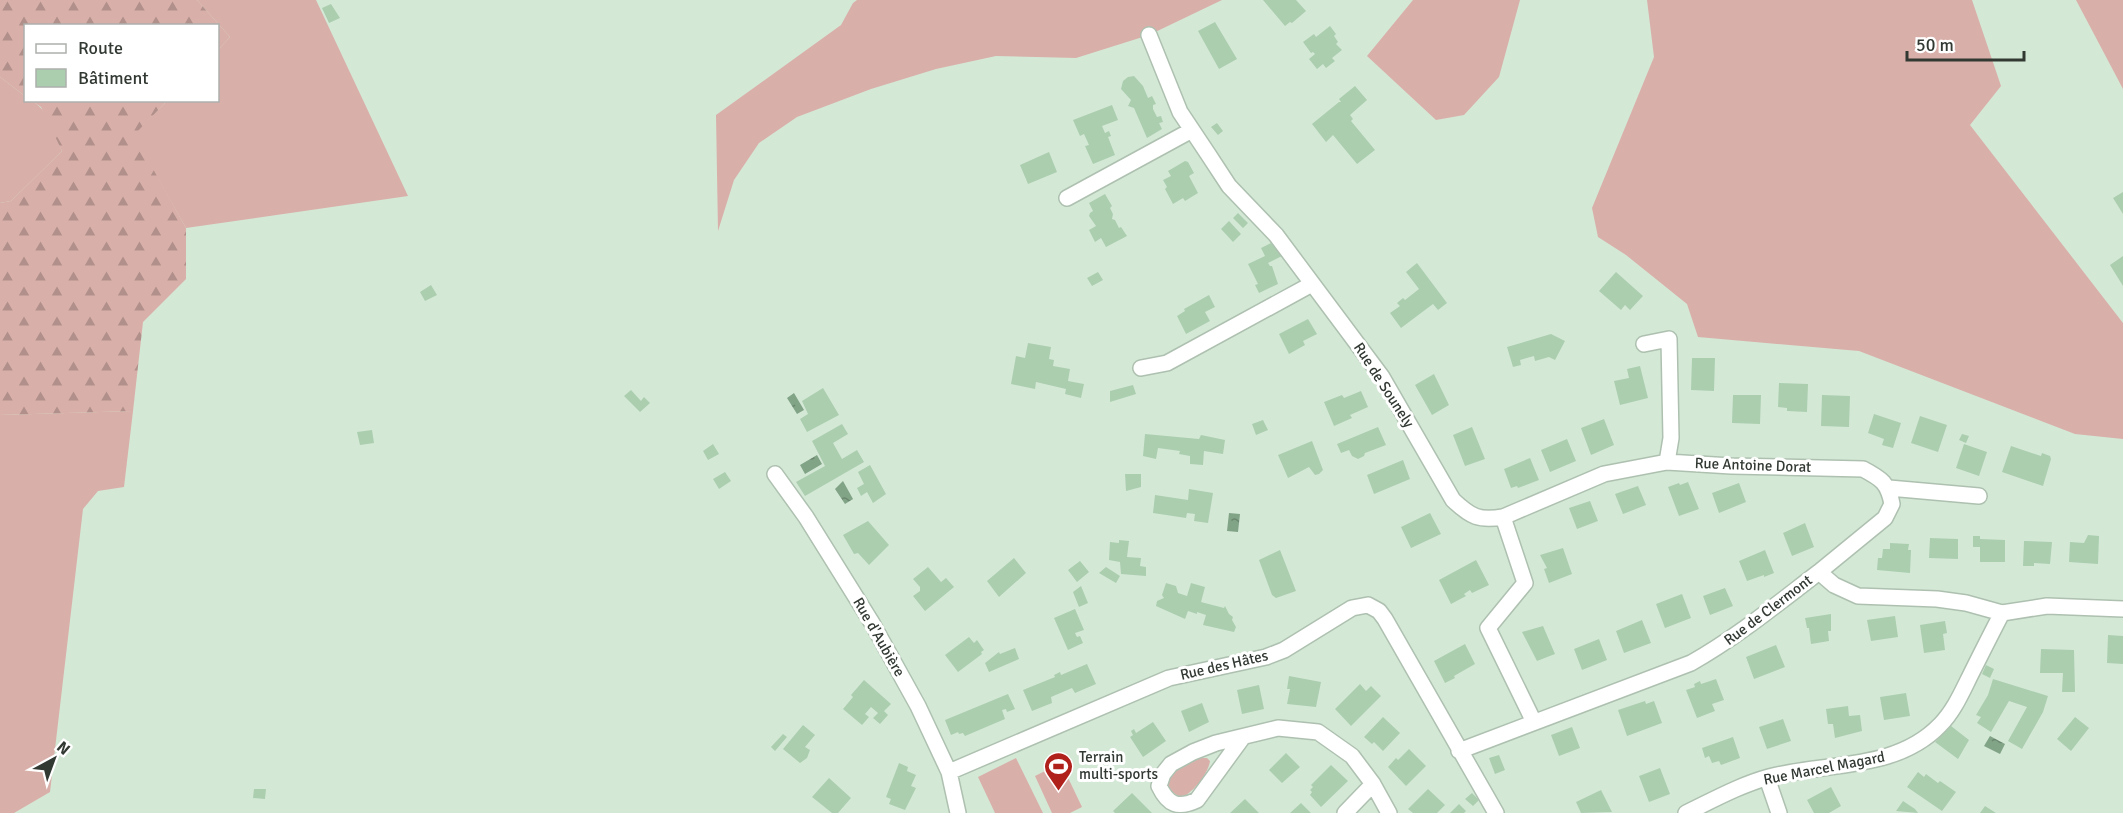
<svg xmlns="http://www.w3.org/2000/svg" width="2123" height="813" font-family="Signika,sans-serif">
<style>
.grass{fill:#d9afa9}
.forest{fill:url(#forest-firs)}
.water{fill:url(#water-ripples)}
.building{fill:#abceaf}
.lines{fill:none;stroke-linecap:round;stroke-linejoin:round}
.street-casing{stroke:#aec1b0;stroke-width:18}
.street{stroke:#fff;stroke-width:15}
.labels{text-anchor:middle;stroke-width:6;stroke-linejoin:round;paint-order:stroke}
.street-label{font-size:15px;fill:#323933;stroke:#fff}
.poi-label{font-size:15px;fill:#323933;stroke:#fff;text-anchor:start}
</style>
<defs>
<pattern id="forest-firs" width="22" height="20" patternUnits="userSpaceOnUse" patternTransform="scale(1.5)"><rect width="22" height="20" fill="#d9afa9"/><path d="M5 1l3.5 6h-7zM16 11l3.5 6h-7z" fill="#b18f8a"/></pattern>
<pattern id="water-ripples" width="26" height="14" patternUnits="userSpaceOnUse" patternTransform="scale(1.5)"><rect width="26" height="14" fill="#81a386"/><path d="M2 4q2-2 4 0t4 0M15 11q2-2 4 0t4 0" fill="none" stroke="#6a866e"/></pattern>
</defs>
<rect width="100%" height="100%" fill="#d4e8d6"/>
<path class="grass" d="M197,0H316L408,196L186,228L133,135L167,101L218,100V50L230,37Z
M857,0H1222L1149,35L1076,58L996,56L936,69L871,89L797,117L759,143L734,180L718,231L716,115L841,25L853,3Z
M1413,0H1520L1499,77L1464,115L1436,120L1367,56Z
M1647,0H1972L2001,86L1970,125L2123,323V439L2075,434L1859,351L1698,337L1687,304L1626,255L1598,237L1592,208L1654,57Z
M2076,0H2123V89Z
M0,77L25,96L26,100C46,101 55,135 62,151L11,201L0,203Z
M133,411L124,487L98,491L83,509L50,792L14,813H0V415Z
M1016,758L1043,813H995L978,777Z
M1200,758H1207L1210,761C1208,774 1194,791 1183,797C1163,792 1163,776 1181,766C1187,763 1193,761 1200,758Z
M1061,763L1082,807L1070,813H1052L1035,776Z"/>
<path class="forest" d="M0,0H197L230,37L218,50V26H26L25,96L0,77Z
M32,101H167L134,135L186,228V279L143,322L133,411L0,415V203L11,201L62,151L41,107Z"/>
<path class="water" d="M794,393L804,410L797,414L787,398Z
M817,455L822,464L805,474L800,465Z
M843,481L853,499L845,504L835,489Z
M1229,513L1240,514L1238,532L1227,531Z
M1990,736L2005,744L2000,754L1984,746Z"/>
<path class="building" d="M1263,0H1296L1306,11L1292,23L1290,22L1285,26Z
M331,4L340,18L329,23L322,8Z
M1215,22L1237,59L1219,69L1198,31Z
M1330,26L1336,34L1334,36L1338,42L1336,44L1342,50L1332,58L1335,61L1326,68L1323,64L1317,69L1309,59L1315,54L1313,52L1311,53L1303,42L1314,34L1316,37Z
M1134,76L1143,86L1148,98L1152,96L1156,104L1153,105V109L1157,117L1161,116L1163,122L1159,123L1162,129L1147,138L1134,108L1128,106L1131,100L1121,89L1123,81L1128,77Z
M1355,86L1367,100L1350,115L1353,119L1351,121L1375,150L1357,164L1333,135L1326,142L1312,124L1339,102H1341L1339,99Z
M1112,105L1118,120L1102,126L1105,133L1109,131L1111,136L1108,137L1115,155L1093,164L1085,146L1089,145L1084,134L1080,136L1073,120Z
M1217,123L1223,131L1218,135L1211,127Z
M1049,152L1057,172L1028,184L1020,165Z
M1185,161L1188,162L1194,173L1189,176L1198,193L1185,201L1183,198L1173,204L1165,189L1167,187L1163,180L1171,176L1168,171Z
M2123,192V214L2113,198Z
M1105,194L1112,206L1110,208L1113,214L1112,219L1115,220L1119,228L1121,227L1127,236L1106,247L1101,238L1095,242L1089,230L1096,226L1089,216L1090,213L1093,211L1089,203Z
M1238,213L1248,223L1243,228L1233,218Z
M1229,221L1241,234L1233,242L1221,229Z
M1271,243L1282,256L1268,263L1270,266H1272L1278,284L1259,293L1255,285L1258,284L1248,264L1265,256L1261,248Z
M2123,256V286L2110,265Z
M1417,263L1447,303L1438,310L1433,304L1401,328L1390,313L1400,306L1397,303L1403,298L1405,300L1419,289L1406,272Z
M1098,272L1103,280L1092,286L1087,278Z
M1616,272L1643,296L1630,310L1625,305L1621,310L1599,291Z
M431,285L437,295L425,301L420,292Z
M1209,295L1215,307L1205,312L1210,321L1186,334L1177,316L1185,311L1184,309Z
M1308,319L1317,334L1303,341L1305,345L1289,354L1279,334Z
M1551,334L1565,341L1555,360L1549,357L1535,361L1534,356L1520,360L1521,365L1513,367L1507,347Z
M1028,343L1051,347L1049,359L1054,360L1053,366L1070,369L1068,381L1084,384L1081,398L1065,394L1066,389L1036,382L1035,389L1011,384L1016,356L1025,358Z
M1692,358H1715L1714,391L1691,390Z
M1640,366L1648,398L1620,405L1614,381L1629,378L1627,369Z
M1434,374L1449,405L1432,415L1415,385Z
M1779,383L1808,384L1807,412L1787,411V408L1778,407Z
M1133,385L1136,394L1110,402V391Z
M823,388L839,415L807,432L800,419L808,414L802,401Z
M631,390L641,401L644,397L650,403L640,412L624,396Z
M1361,391L1368,407L1350,415L1352,418L1334,426L1324,402L1342,395L1344,398Z
M1733,395H1761L1760,424L1732,423Z
M1822,395L1850,396L1849,427L1821,426Z
M1874,414L1901,423L1893,448L1882,445L1884,439L1868,433Z
M1920,416L1947,425L1938,452L1911,443Z
M1604,419L1614,445L1591,455L1581,428Z
M1263,420L1268,430L1256,435L1252,424Z
M842,424L848,434L833,443L842,459L857,450L864,462L805,496L796,482L825,466L812,441Z
M1378,427L1386,445L1365,453L1364,456L1358,459L1352,456L1349,450L1341,453L1337,444Z
M1472,427L1485,459L1465,466L1453,435Z
M372,430L374,443L360,445L357,432Z
M1145,434L1199,439L1201,435L1225,440L1223,454L1204,451L1203,465L1190,464V456L1179,454L1180,451L1158,448L1156,459L1143,456Z
M1962,434L1969,436L1966,443L1959,440Z
M1567,439L1576,461L1550,472L1541,450Z
M1312,441L1323,470L1319,474L1315,475L1309,467L1288,478L1278,455Z
M713,444L719,454L708,460L703,451Z
M1964,444L1987,452L1979,476L1956,468Z
M2011,446L2041,456L2042,453L2050,456L2051,459L2043,486L2002,472Z
M1530,458L1539,480L1518,488L1517,486L1511,488L1504,469Z
M1403,460L1410,479L1374,494L1367,475Z
M870,465L886,494L873,503L867,492L861,496L857,488L864,484L858,472Z
M725,472L731,481L719,489L713,479Z
M1125,474H1141V487L1126,491Z
M1688,482L1699,509L1679,516L1668,487L1679,483L1680,485Z
M1739,483L1746,502L1719,513L1712,493Z
M1638,486L1646,505L1623,514L1615,494Z
M1189,489L1213,493L1208,523L1194,521L1195,514L1187,513L1186,518L1153,513L1155,495L1188,500Z
M1590,501L1598,521L1577,529L1569,508Z
M1430,513L1441,534L1411,548L1401,527Z
M868,521L889,545L869,565L858,553L854,554L843,535Z
M1805,523L1814,547L1792,556L1783,533Z
M2088,535L2099,536L2098,564L2069,562L2070,542L2084,543Z
M1973,536H1980V539L2005,540V562H1980V547H1973Z
M1930,538L1958,539V559L1929,558Z
M1119,540L1129,541L1127,557L1141,558L1140,566L1146,567V576L1121,574L1120,562L1109,560L1110,542L1119,543Z
M2024,541L2052,542L2050,564L2034,563V566H2023Z
M1890,543L1909,544L1908,550H1911L1910,573L1877,570L1878,558H1882L1883,549H1890Z
M1563,548L1572,574L1549,583L1544,569L1547,568L1540,555Z
M1280,550L1296,591L1276,598L1272,595L1259,560Z
M1765,550L1774,573L1764,577V575L1747,581L1739,561Z
M1014,558L1026,573L999,597L987,581Z
M1476,560L1489,585L1472,593L1470,590L1464,594L1466,596L1451,604L1439,580Z
M1080,561L1089,572L1077,582L1068,570Z
M928,567L941,582L946,578L954,587L925,611L913,596L920,591V587L913,579Z
M1106,567L1120,576L1116,583L1099,573Z
M1166,583L1176,586L1178,593L1187,596L1191,583L1205,587L1201,602L1224,608L1225,606L1229,614L1233,617L1232,620L1236,627L1234,632L1203,625L1206,615L1197,612V614L1188,611L1185,619L1156,606L1157,601L1164,598L1162,595Z
M1081,586L1088,603L1079,607L1073,592Z
M1725,588L1733,606L1710,615L1703,596Z
M1682,594L1691,618L1665,628L1656,604Z
M1075,609L1084,630L1075,633L1077,637L1080,636L1083,643L1068,650L1054,618Z
M1831,614V631H1828L1829,641L1811,644L1809,628H1807L1805,618Z
M1895,616L1898,637L1871,641L1867,620Z
M1642,620L1651,643L1624,653L1616,631Z
M1945,621L1947,633L1943,634L1945,650L1924,653L1920,625Z
M1543,626L1555,654L1537,661L1522,632Z
M2108,635L2123,636V664L2107,663Z
M969,637L974,643L977,640L984,650L981,652L982,654L958,672L945,655Z
M1599,639L1607,660L1582,670L1574,649Z
M1465,644L1475,664L1454,676L1455,678L1445,683L1434,661Z
M1776,645L1785,667L1754,679L1746,657Z
M1015,648L1019,659L989,672L985,663L999,652L1000,654Z
M2041,649L2074,650L2075,692H2062L2063,673H2040Z
M1087,664L1096,684L1075,693L1072,688L1051,697L1052,703L1032,711L1023,690L1055,677L1054,675L1060,672L1061,675Z
M1986,665L1994,669L1990,678L1982,674Z
M1289,676L1321,682L1316,707L1287,704L1290,689H1287Z
M1716,679L1724,700L1712,704L1715,711L1697,718L1686,690L1695,687L1694,684L1700,681L1701,684Z
M1993,679L2048,696L2043,712L2022,749L2008,741L2027,707L2009,701L1991,732L1977,723L1981,717L1976,715L1988,695Z
M864,680L891,704L884,711L888,715L880,724L873,718L878,713L871,707L865,714L869,717L862,725L843,709L853,697L851,695Z
M1360,684L1366,691L1371,686L1381,696L1351,726L1335,709Z
M1259,685L1264,709L1242,714L1237,690Z
M1906,693L1910,716L1884,720L1880,697Z
M1008,694L1015,709L1007,712L1006,709L1002,710L1005,719L965,736L963,733L959,734L958,732L951,735L945,720Z
M1645,701L1646,704L1654,701L1662,723L1627,736L1618,710Z
M1202,703L1209,722L1189,732L1181,711Z
M1848,706L1849,716L1860,715L1862,731L1835,738L1833,724H1828L1826,709Z
M1383,717L1400,733L1383,751L1374,742L1372,744L1364,737Z
M2075,717L2089,728L2071,751L2057,739Z
M1783,719L1791,741L1767,749L1759,727Z
M1153,722L1166,741L1143,757L1130,737L1133,735L1131,731L1134,729L1136,733Z
M803,725L815,735L805,747L810,750L807,758L800,763L783,749Z
M1951,726L1969,740L1958,759L1935,742Z
M1572,727L1580,748L1559,756L1551,735Z
M783,734L787,737L775,751L771,747Z
M1733,737L1740,758L1721,765L1719,761L1712,763L1709,756L1705,758L1702,748Z
M1409,749L1426,766L1406,786L1388,767L1396,758L1398,760Z
M1286,753L1300,767L1282,783L1269,770Z
M1499,755L1505,770L1495,774L1489,758Z
M899,763L908,767L907,771L916,775L911,786L916,788L905,810L889,804L891,799L886,797Z
M1331,765L1348,781L1321,807L1310,795L1312,792L1310,790L1313,787L1311,785Z
M1660,768L1670,794L1649,802L1639,776Z
M1918,772L1924,777L1926,774L1938,783L1940,781L1956,792L1942,811L1907,787Z
M829,778L851,798L838,813H832L812,797Z
M1831,787L1841,806L1829,813H1814L1807,800Z
M254,789H266L265,799L253,798Z
M1428,789L1445,805L1437,813H1413L1408,809Z
M1601,790L1612,812L1581,813L1576,802Z
M1132,793L1152,813H1115L1113,811Z
M1472,793L1479,800L1473,806L1465,799Z
M1245,799L1259,813H1230Z
M1903,801L1915,809L1918,813L1896,811Z
M1301,803L1311,813H1290Z
M1459,804L1466,811L1464,813H1450Z
M1985,806L1996,813H1980Z"/>
<g class="lines">
<defs>
<path id="street" d="M1149,35L1180,112L1208,154L1229,186L1276,235L1382,377L1453,500C1471,517 1479,521 1503,517L1525,583L1488,628L1534,722
M1067,198L1192,130
M1644,344L1669,339L1671,438L1667,462
M1141,368L1167,363L1312,284
M775,474L806,517L872,623L918,706L949,772L958,813
M1889,488L1979,496
M1503,517L1604,474L1667,462L1731,466L1863,469C1882,479 1888,483 1892,504L1885,518L1819,572
M1243,737L1197,800C1178,809 1168,805 1159,786L1163,774L1171,764L1193,752L1216,743L1278,728L1318,732L1352,756L1373,784L1389,813
M1459,751L1691,663C1737,637 1777,604 1819,572L1834,585L1858,596L1937,599L1966,603L2002,613L2047,606L2123,609
M949,772L1169,678L1266,657L1284,650L1352,608L1368,605L1379,611L1385,619L1496,813
M1767,778L1779,813
M1345,813L1373,784
M1686,813C1713,800 1740,785 1769,777C1826,762 1896,771 1940,725C1954,711 1962,692 1971,674C1981,654 1991,634 2002,613"/>
</defs>
<use href="#street" class="street-casing"/>
<use href="#street" class="street"/>
</g>
<defs>
<symbol id="stadium-pin" viewBox="-11 -11 22 30"><path d="M0 17L-7.5 6A9.5 9.5 0 1 1 7.5 6Z" fill="#b1211c" stroke="#fff"/><path d="M0-5a6.5 5 0 1 0 0 10a6.5 5 0 1 0 0-10ZM-3.5-1.8h7v3.6h-7Z" fill="#fff"/></symbol>
</defs>
<g fill-rule="evenodd">
<use href="#stadium-pin" x="1042" y="750" width="33" height="45"/>
</g>
<g class="labels">
<g class="street-label">
<text transform="translate(1384 385) rotate(57)" y="5">Rue de Sounely</text>
<text transform="translate(1753 465) rotate(2)" y="5">Rue Antoine Dorat</text>
<text transform="translate(1768 610) rotate(-37)" y="5">Rue de Clermont</text>
<text transform="translate(879 637) rotate(60)" y="5">Rue d'Aubière</text>
<text transform="translate(1224 665) rotate(-13)" y="5">Rue des Hâtes</text>
<text transform="translate(1824 768) rotate(-11)" y="5">Rue Marcel Magard</text>
</g>
<g class="poi-label">
<text x="1079" y="762">Terrain<tspan x="1079" dy="17">multi-sports</tspan></text>
</g>
</g>
<rect x="24" y="24" width="195" height="78" fill="#ffffff" stroke="#adb0ad" stroke-width="1.5"/>
<rect x="36" y="44" width="30" height="9" fill="#ffffff" stroke="#adb0ad" stroke-width="1.5"/>
<text x="78" y="54" font-size="18" fill="#323933">Route</text>
<rect x="36" y="69" width="30" height="18" fill="#abceaf" stroke="#adb0ad" stroke-width="1.5"/>
<text x="78" y="84" font-size="18" fill="#323933">Bâtiment</text>
<g transform="translate(54 759) rotate(41)" stroke="#ffffff" stroke-width="4.5" paint-order="stroke">
<path d="M0-4.5L10 22L0 15L-10 22Z" fill="#323933"/>
<text y="-9" font-size="16" font-weight="bold" text-anchor="middle" fill="#323933">N</text>
</g>
<path d="M1907 51v9h117v-9" fill="none" stroke="#323933" stroke-width="3"/>
<text x="1916" y="51" font-size="18" fill="#323933" stroke="#ffffff" stroke-width="4.5" paint-order="stroke">50 m</text>
</svg>
